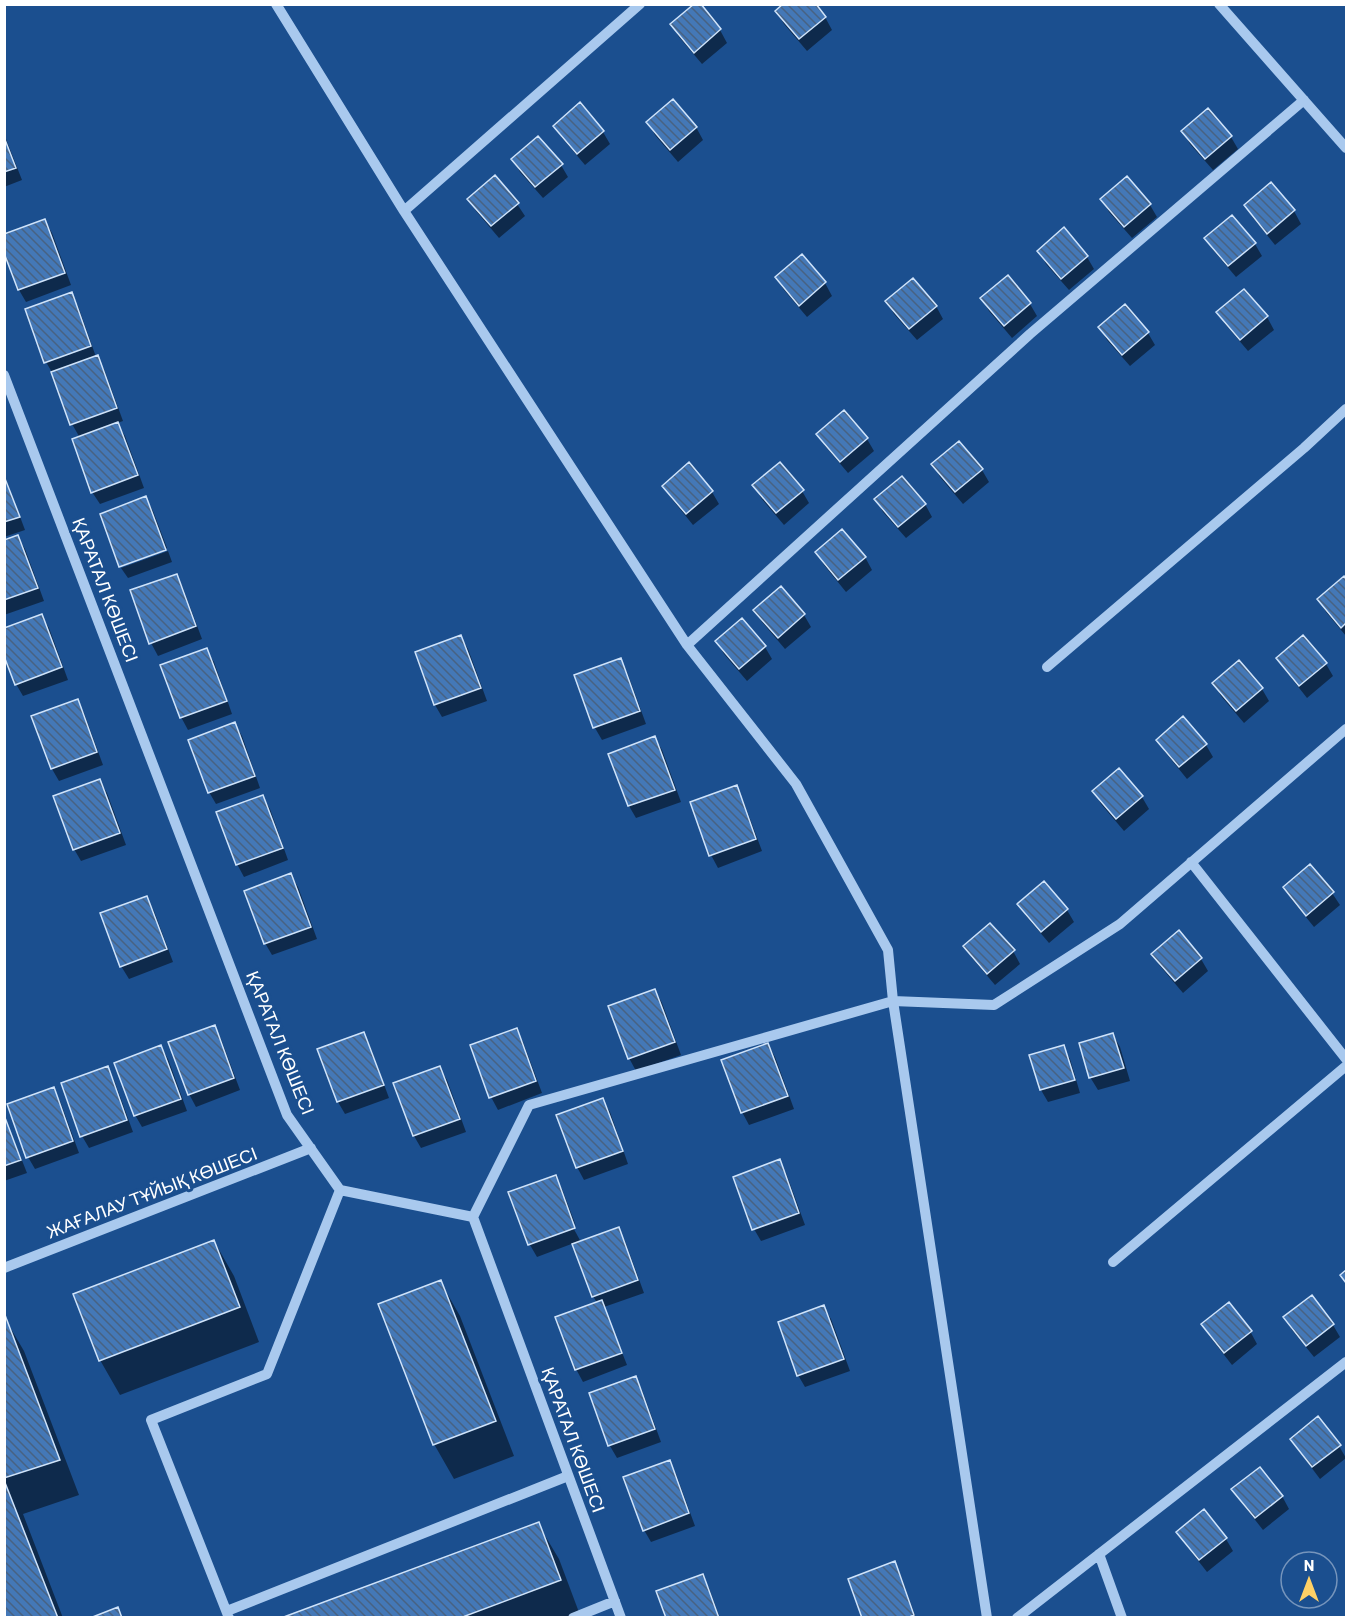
<svg xmlns="http://www.w3.org/2000/svg" width="1351" height="1622" font-family="Barlow,sans-serif">
<style>
.shadow{fill:#0007}
.building{fill:url(#building-back-hatch);stroke:#cfe3fa;stroke-width:1.5}
.lines{fill:none;stroke-linecap:round;stroke-linejoin:round}
.minor{stroke:#a9c9ee;stroke-width:10}
.labels{text-anchor:middle;stroke-width:6;stroke-linejoin:round;paint-order:stroke}
.street-label{font-size:18px;fill:#fff;stroke:#1b4f8f}
</style>
<defs>
<pattern id="building-back-hatch" width="6" height="6" patternUnits="userSpaceOnUse" patternTransform="scale(1.5)"><rect width="6" height="6" fill="#4478b7"/><path d="M-1 5l2 2M0 0l6 6M5-1l2 2" fill="none" stroke="#486282"/></pattern>
</defs>
<rect width="100%" height="100%" fill="#1b4f8f"/>
<path class="shadow" d="M699,4L720,30L727,43L702,64L679,37L672,25Z
M777,12L825,17L832,30L807,51L784,24Z
M648,122L696,127L703,140L678,162L655,135Z
M555,126L603,132L610,144L585,165L562,138Z
M1183,132L1231,137L1238,149L1213,170L1190,144Z
M4,134L22,180L4,187Z
M513,159L561,165L568,177L543,198L520,172Z
M1271,184L1294,211L1301,224L1275,245L1253,218L1246,206Z
M469,199L517,204L525,216L499,238L476,211Z
M1102,199L1150,205L1157,217L1132,238L1109,212Z
M45,221L52,233L71,285L26,302L19,290Z
M1206,238L1255,244L1262,256L1236,277L1213,250Z
M1039,251L1087,257L1094,269L1069,290L1046,264Z
M802,256L825,283L832,296L807,317L784,290L776,278Z
M1007,277L1030,304L1037,316L1012,338L989,311L982,299Z
M71,294L78,306L96,357L104,369L123,421L117,423L125,436L144,488L100,504L92,492L80,438L72,424L53,374L46,362Z
M887,301L936,306L943,319L917,340L894,314Z
M1218,312L1267,317L1274,330L1248,351L1225,324Z
M1100,328L1148,333L1155,345L1130,366L1107,340Z
M818,434L867,439L874,451L848,473L825,446Z
M933,464L982,470L989,482L963,504L940,477Z
M4,474L25,530L4,537Z
M754,485L802,491L809,503L784,525L761,498Z
M664,486L712,492L719,504L693,525L671,498Z
M146,498L153,511L167,548L120,565Z
M876,499L925,504L932,517L906,538L883,512Z
M18,537L25,549L44,601L4,615V541Z
M168,551L172,562L128,578L121,568Z
M817,552L865,557L872,570L846,592L824,565Z
M176,575L183,588L202,639L158,656L151,643L132,591Z
M1344,578L1346,581V636L1326,612L1319,600Z
M755,610L804,615L811,627L785,649L762,622Z
M42,616L49,628L68,680L23,696L16,684Z
M461,637L468,649L487,701L442,717L435,705L416,653Z
M717,642L765,647L772,659L747,681L724,654Z
M206,650L214,662L232,714L188,730L181,717Z
M1278,658L1326,664L1333,676L1307,698L1285,670Z
M620,660L627,672L646,724L602,740L595,728L576,676Z
M1239,662L1262,689L1269,701L1244,723L1221,696L1214,683Z
M77,701L84,713L103,765L59,781L52,769L33,717Z
M1183,718L1206,745L1213,757L1187,779L1165,752L1158,740Z
M235,724L242,736L260,788L216,804L209,792Z
M655,738L662,750L681,802L636,818L629,806L610,754Z
M1119,770L1142,797L1149,809L1124,831L1101,804L1094,791Z
M100,781L107,793L126,845L81,861L74,849Z
M736,787L743,800L762,851L718,868L711,855Z
M262,796L270,809L288,860L244,877L237,864Z
M291,875L298,887L317,939L272,955L265,943Z
M1285,888L1332,893L1340,905L1314,927L1292,900Z
M146,898L154,911L173,962L129,979L121,966Z
M1019,904L1067,910L1074,922L1049,943L1026,916Z
M1179,933L1201,959L1208,971L1183,993L1160,966L1153,954Z
M965,946L1013,951L1020,964L995,985L972,958Z
M655,990L662,1003L681,1055L636,1071L629,1058Z
M214,1026L221,1039L240,1090L196,1107L189,1094Z
M516,1029L523,1042L542,1093L498,1110L491,1097L472,1046Z
M363,1034L370,1046L389,1098L345,1114L338,1102Z
M1113,1035L1120,1047L1130,1081L1098,1090L1090,1077Z
M768,1044L775,1057L794,1109L749,1125L742,1112Z
M161,1047L168,1059L187,1111L142,1127L135,1115Z
M1063,1047L1070,1059L1080,1093L1048,1102L1041,1090L1031,1056Z
M107,1068L114,1080L133,1132L89,1148L82,1136Z
M440,1068L447,1080L466,1132L421,1148L414,1136Z
M53,1089L60,1101L79,1153L35,1169L28,1157Z
M602,1099L610,1112L628,1164L584,1180L577,1167Z
M4,1115L27,1173L4,1181Z
M779,1161L786,1173L805,1225L761,1241L754,1229Z
M555,1177L562,1189L576,1226L573,1221L570,1222L581,1242L618,1228L625,1241L644,1293L604,1307L627,1365L583,1382L576,1369L597,1303L593,1296L574,1243L537,1257L530,1245L510,1193Z
M214,1241L234,1276L259,1342L120,1395L100,1360Z
M440,1281L460,1316L514,1456L454,1479L434,1444Z
M824,1307L831,1319L850,1371L805,1387L798,1375Z
M4,1317L24,1351L79,1495L23,1514L63,1618H4V1480H6L4,1476Z
M1285,1318L1333,1325L1340,1337L1314,1357L1292,1330Z
M1202,1324L1250,1331L1257,1344L1232,1365L1210,1337Z
M635,1378L642,1390L661,1442L617,1458L610,1446L591,1394Z
M1291,1439L1339,1446L1346,1458L1320,1479L1299,1451Z
M669,1461L676,1474L695,1526L651,1542L644,1530Z
M1233,1489L1282,1496L1289,1509L1263,1530L1241,1502Z
M1204,1511L1226,1539L1233,1551L1207,1572L1185,1544L1178,1532Z
M538,1524L559,1559L580,1615L573,1618H286Z
M894,1563L901,1576L916,1618H863Z
M702,1576L709,1588L720,1618H667Z"/>
<path class="building" d="M694,4H701L721,29L694,53L670,24Z
M783,4H816L826,17L799,39L775,11Z
M673,99L697,127L670,150L646,122Z
M580,102L604,131L577,154L553,126Z
M1208,108L1232,136L1205,159L1181,131Z
M538,136L563,164L535,187L511,159Z
M4,137L16,168L4,172Z
M495,175L519,203L491,226L467,199Z
M1127,176L1151,204L1124,227L1100,199Z
M1271,182L1295,210L1267,234L1244,205Z
M1232,215L1256,243L1228,266L1204,238Z
M45,219L65,273L18,290L4,253V234Z
M1064,227L1088,256L1061,279L1037,251Z
M802,254L826,282L799,306L775,277Z
M1008,275L1031,303L1004,326L980,298Z
M913,278L937,306L909,329L885,301Z
M1244,289L1268,316L1240,340L1216,312Z
M72,292L91,346L44,363L25,309Z
M1125,304L1149,332L1122,355L1098,327Z
M98,355L117,408L70,425L51,372Z
M844,410L868,438L840,462L816,434Z
M118,422L138,475L91,493L72,439Z
M959,441L983,469L955,492L931,464Z
M689,462L713,491L686,514L662,486Z
M780,462L804,490L776,513L752,485Z
M4,476L20,517L4,522Z
M902,476L926,504L898,527L874,499Z
M146,496L166,550L119,567L100,514Z
M842,529L866,557L838,580L815,552Z
M18,535L38,588L4,600V540Z
M177,574L196,626L149,644L130,590Z
M1344,576L1346,579V623L1341,628L1317,599Z
M781,586L805,614L778,638L753,610Z
M42,614L62,667L15,685L4,656V628Z
M742,618L766,646L739,669L715,641Z
M461,635L481,688L434,705L415,652Z
M1303,635L1327,663L1299,686L1276,658Z
M207,648L227,701L180,718L160,665Z
M621,658L640,711L593,728L574,675Z
M1239,660L1263,688L1236,711L1212,683Z
M78,699L97,752L51,769L31,716Z
M1183,716L1207,744L1179,767L1156,740Z
M235,722L255,776L208,793L188,740Z
M655,736L675,790L628,806L608,754Z
M1119,768L1143,796L1116,819L1092,791Z
M100,779L120,833L73,850L53,796Z
M737,785L756,839L709,856L690,802Z
M263,795L283,848L236,865L216,812Z
M1310,864L1334,892L1306,916L1283,887Z
M291,873L311,927L264,944L244,891Z
M1044,881L1068,909L1041,932L1017,904Z
M147,896L167,949L120,967L100,913Z
M990,923L1015,950L987,974L963,946Z
M1179,930L1202,958L1175,981L1151,954Z
M655,989L675,1042L628,1059L608,1006Z
M215,1025L234,1078L188,1095L168,1042Z
M517,1028L536,1081L489,1098L470,1045Z
M364,1032L384,1085L337,1102L317,1049Z
M1113,1033L1124,1068L1089,1078L1079,1043Z
M768,1043L788,1096L741,1113L721,1060Z
M161,1045L181,1099L134,1116L114,1063Z
M1064,1045L1075,1080L1040,1090L1029,1055Z
M108,1066L127,1120L80,1137L61,1083Z
M440,1066L460,1119L413,1136L393,1083Z
M54,1087L73,1141L26,1158L7,1104Z
M603,1098L623,1151L576,1168L556,1115Z
M4,1115L21,1160L4,1166Z
M780,1159L799,1213L752,1230L733,1177Z
M556,1175L575,1228L528,1245L508,1192Z
M619,1227L638,1280L592,1297L572,1244Z
M214,1240L240,1307L99,1361L73,1294Z
M1346,1270V1283L1340,1275Z
M441,1280L496,1421L433,1445L378,1304Z
M1312,1295L1334,1324L1306,1346L1283,1317Z
M602,1300L622,1353L575,1370L555,1317Z
M1229,1302L1252,1331L1224,1353L1201,1324Z
M824,1305L844,1359L797,1376L778,1322Z
M5,1315L60,1460L4,1478V1315Z
M636,1376L655,1429L608,1446L589,1393Z
M1318,1416L1341,1445L1312,1467L1290,1439Z
M670,1460L689,1513L643,1531L623,1477Z
M1260,1467L1283,1496L1255,1518L1231,1489Z
M4,1480L58,1618H4Z
M1204,1509L1227,1538L1199,1560L1176,1532Z
M539,1522L561,1580L460,1618H281Z
M895,1561L914,1615L907,1618H862L848,1579Z
M703,1574L719,1618H666L656,1591Z
M118,1607L122,1618H90Z"/>
<g class="lines">
<path class="minor" d="M276,4L404,211L687,645L796,784L888,950L893,1001L987,1618
M1219,4L1346,148
M404,211L640,4
M4,375L287,1115L340,1190L473,1217L621,1618
M687,645L1030,334L1304,100
M1047,667L1304,448L1346,409
M1191,862L1346,1059
M473,1217L529,1105L893,1001L994,1005L1120,924L1346,729
M1113,1262L1346,1066
M4,1268L311,1148
M1099,1554L1122,1618
M227,1611L568,1476
M229,1618L151,1420L267,1374L340,1190
M573,1618L615,1601
M1017,1618L1346,1362"/>
</g>
<g class="labels">
<g class="street-label">
<text transform="translate(105 590) rotate(69)" y="6">ҚАРАТАЛ КӨШЕСІ</text>
<text transform="translate(280 1043) rotate(68)" y="6">ҚАРАТАЛ КӨШЕСІ</text>
<text transform="translate(152 1193) rotate(-21)" y="6">ЖАҒАЛАУ ТҰЙЫҚ КӨШЕСІ</text>
<text transform="translate(573 1440) rotate(70)" y="6">ҚАРАТАЛ КӨШЕСІ</text>
</g>
</g>
<rect width="1351" height="1622" fill="none" stroke="#ffffff" stroke-width="12"/>
<g transform="translate(1309 1580)"><circle r="28" fill="#1b4f8f" stroke="#7695bc" stroke-width="1.5"/>
<path d="M0-4.5L10 22L0 15L-10 22Z" fill="#ffd166"/>
<text y="-9" font-size="16" font-weight="bold" text-anchor="middle" fill="#ffffff">N</text>
</g>
</svg>
